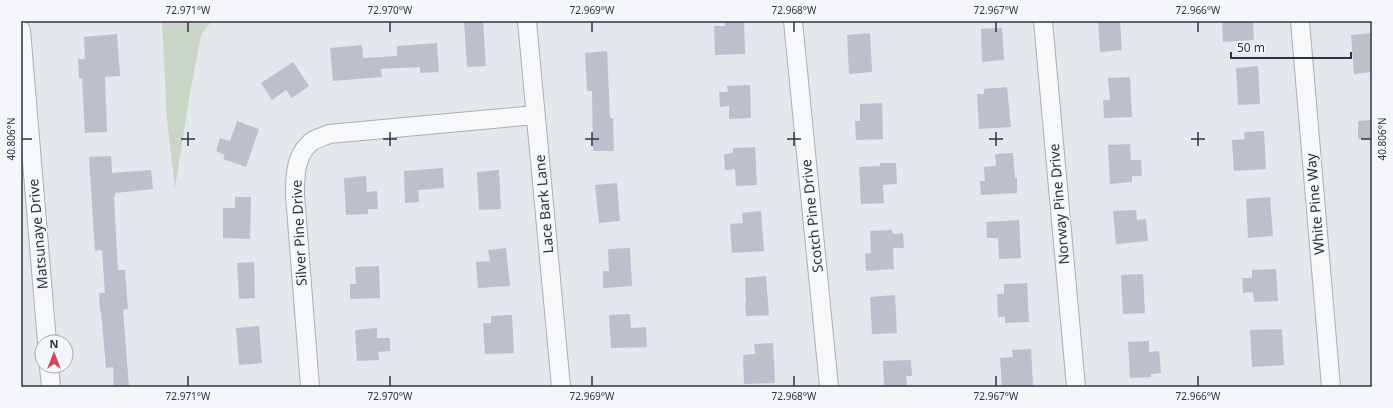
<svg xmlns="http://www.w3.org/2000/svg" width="1393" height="408" font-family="'Noto Sans',sans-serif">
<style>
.green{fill:#c9d6c5}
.building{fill:#bbc0ca}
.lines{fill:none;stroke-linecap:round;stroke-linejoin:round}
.minor-casing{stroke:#a9aeb7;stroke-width:20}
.minor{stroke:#f7f8fa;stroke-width:18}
.ticks{fill:none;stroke:#2b3445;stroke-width:1.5}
.labels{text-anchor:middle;stroke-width:3.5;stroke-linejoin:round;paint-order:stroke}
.street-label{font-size:14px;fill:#2b3445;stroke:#f4f6f9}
.neatline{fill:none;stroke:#2b3445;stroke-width:1.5}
.ticks-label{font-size:10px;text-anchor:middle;fill:#2b3445}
</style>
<rect width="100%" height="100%" fill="#e4e7ec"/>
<path class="green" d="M162,21H212L201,35L190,93L175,188L167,120Z"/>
<path class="building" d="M483,21L486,66L467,67L464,22Z
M725,21H744L745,54L715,55L714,26H725Z
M1098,21H1120L1122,50L1100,52Z
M1222,21H1253L1254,40L1223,42Z
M1002,28L1004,60L982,62L981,29Z
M870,33L872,72L849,74L847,35Z
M1372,33V72L1354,74L1351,35Z
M117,34L120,76L105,77L107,132L85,133L82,78H79L78,59H85L84,37Z
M437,43L439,72L420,73V67L381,69L382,77L333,81L330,48L362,45L363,58L397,56V46Z
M607,51L610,118H613L614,151H593L592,91H587L585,53Z
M293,62L309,86L292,98L286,90L272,100L261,83Z
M1258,66L1260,104L1238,105L1236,68Z
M1130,77L1132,117L1104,118L1103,100H1110L1108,78Z
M750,85L751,118L729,119V106L720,107L719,92H728L727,86Z
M1007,87L1011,127L979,129L977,94H984V89Z
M882,103L883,139L856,140L855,121H860V104Z
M1372,120V139H1358V121Z
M237,121L259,129L246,167L223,159L225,155L216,151L220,138L230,141Z
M1264,131L1266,169L1234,171L1232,140L1245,139L1244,132Z
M1130,144L1131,160H1141L1142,176H1132V182L1110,184L1108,145Z
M755,147L757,185L736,186L735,169L725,170L724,154L733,153V148Z
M1013,153L1015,178H1017V193L981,195L980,181H985L984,167L996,166L995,154Z
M111,156L112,173L151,170L153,189L115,193V197H114L118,270H125L128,309L123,310L129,387H114L113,367L106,368L101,311H100L99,293H105L102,250L95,251L89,157Z
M880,163H896L897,184L883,185L884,203L861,204L859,167L880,166Z
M443,168L444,188L418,190L419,202L405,203L404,171Z
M499,170L501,209L479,210L477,172Z
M366,176L367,192L377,191L378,209H368V214L346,215L344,178Z
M617,183L620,221L599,223L595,185Z
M235,197H251L250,239L223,238V208H235Z
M1270,197L1273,236L1248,238L1246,199Z
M1136,210L1137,220L1146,219L1148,241L1116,244L1113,211Z
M761,211L764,251L732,253L730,224L743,223L742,213Z
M1019,220L1021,258L999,259L998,238H987L986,222Z
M892,230L893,234L903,233L904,248H893L894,269L866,271L865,254L871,253L870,231Z
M506,248L510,286L478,288L476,262L490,261L488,250Z
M630,248L632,286L603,288V271H609L608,249Z
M254,262L255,298L239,299L237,263Z
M379,266L380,298L350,299V284H356L355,267Z
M1276,269L1278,301L1254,302L1253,292L1243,293L1242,278H1252V270Z
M1143,274L1145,313L1123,314L1121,275Z
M766,276L769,315L746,316L745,303L746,302L745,278Z
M1027,283L1029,322L1005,323V317H998L997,294H1004V284Z
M895,295L897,333L872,334L870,297Z
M630,314L631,328L646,327L647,347L611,348L609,315Z
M512,315L514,353L485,354L483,323H491V316Z
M259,326L262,363L239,365L236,328Z
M377,328V338H390V351L378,352L379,360L357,361L355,330Z
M1282,329L1284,365L1252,367L1250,330Z
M1149,341V352L1159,351L1161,373L1151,374V377L1130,378L1128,342Z
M773,343L775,383L744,384L743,355L755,354L754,344Z
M1031,349L1033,387H1002L1000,358L1013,357L1012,350Z
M911,360L912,376H906L907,387H884L883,361Z"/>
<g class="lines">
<defs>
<path id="minor" d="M527,21L561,387
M793,21L829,387
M1043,21L1076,387
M1300,21L1331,387
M21,30L47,342
M49,366L51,387
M310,387L295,195C295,177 295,157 309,144C313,139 323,137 329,134L536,115"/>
</defs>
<use href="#minor" class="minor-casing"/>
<use href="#minor" class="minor"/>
</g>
<path class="ticks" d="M188,22V32M390,22V32M592,22V32M794,22V32M996,22V32M1198,22V32M188,132V146M390,132V146M592,132V146M794,132V146M996,132V146M1198,132V146M22,139H32M181,139H195M383,139H397M585,139H599M787,139H801M989,139H1003M1191,139H1205M1361,139H1371M188,376V386M390,376V386M592,376V386M794,376V386M996,376V386M1198,376V386"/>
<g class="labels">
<g class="street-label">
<text transform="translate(544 204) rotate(-95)" y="5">Lace Bark Lane</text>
<text transform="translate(1059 204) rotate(-95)" y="5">Norway Pine Drive</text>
<text transform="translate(1315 204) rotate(-95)" y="5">White Pine Way</text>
<text transform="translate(812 216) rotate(-96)" y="5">Scotch Pine Drive</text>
<text transform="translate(299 233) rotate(-93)" y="5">Silver Pine Drive</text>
<text transform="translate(38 234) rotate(-95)" y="5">Matsunaye Drive</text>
</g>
</g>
<rect width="1393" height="408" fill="none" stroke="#f4f6f9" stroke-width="44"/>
<g transform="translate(54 354)"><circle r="19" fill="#f4f6f9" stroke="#a4a8b1"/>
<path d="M0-3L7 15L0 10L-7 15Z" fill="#d1495b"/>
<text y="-6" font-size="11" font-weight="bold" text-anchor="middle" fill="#2b3445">N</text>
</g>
<path d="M1231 52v6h120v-6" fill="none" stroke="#2b3445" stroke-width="2"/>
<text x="1237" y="52" font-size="12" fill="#2b3445" stroke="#f4f6f9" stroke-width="3" paint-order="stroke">50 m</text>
<rect x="22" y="22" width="1349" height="364" class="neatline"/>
<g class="ticks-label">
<text x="188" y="14">72.971°W</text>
<text x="390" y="14">72.970°W</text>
<text x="592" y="14">72.969°W</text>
<text x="794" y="14">72.968°W</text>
<text x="996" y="14">72.967°W</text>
<text x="1198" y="14">72.966°W</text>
<text transform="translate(11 139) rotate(-90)" y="4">40.806°N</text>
<text transform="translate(1382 139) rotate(-90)" y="4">40.806°N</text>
<text x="188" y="400">72.971°W</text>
<text x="390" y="400">72.970°W</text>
<text x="592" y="400">72.969°W</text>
<text x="794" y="400">72.968°W</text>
<text x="996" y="400">72.967°W</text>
<text x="1198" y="400">72.966°W</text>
</g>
</svg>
